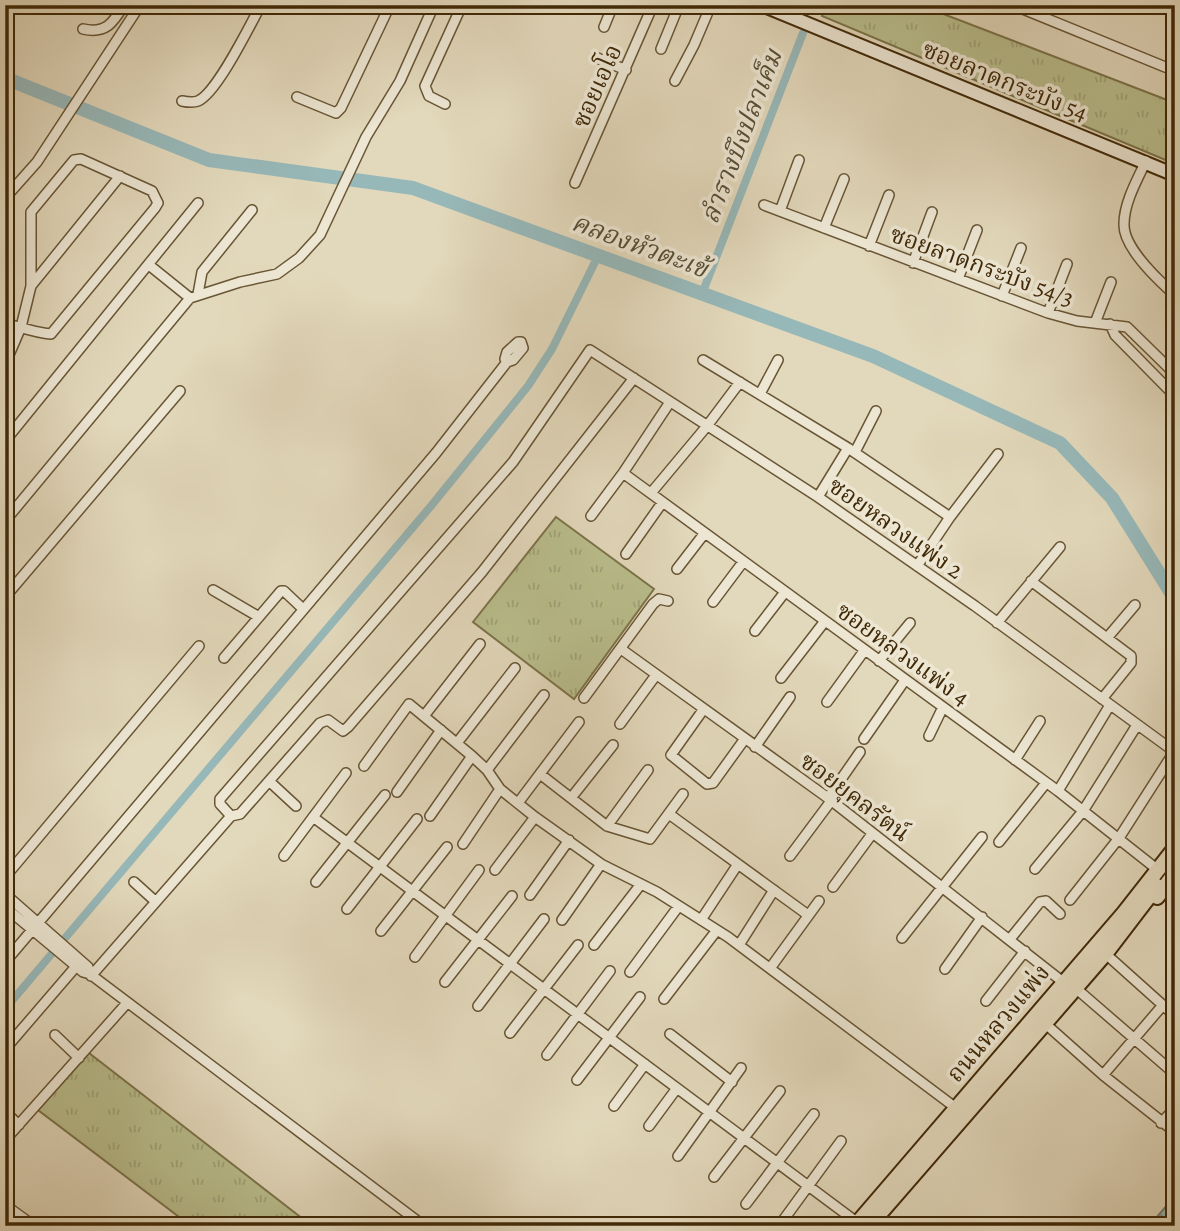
<svg xmlns="http://www.w3.org/2000/svg" width="1180" height="1231" font-family="Alegreya,'Noto Serif Thai',serif">
<style>
.grass{fill:url(#grass-tufts);stroke:#7c734a;stroke-width:2}
.water{fill:url(#water-waves);stroke:#747f72;stroke-width:2}
.lines{fill:none;stroke-linecap:round;stroke-linejoin:round}
.canal{stroke:#97b8b9;stroke-width:8}
.river{stroke:#97b8b9;stroke-width:14}
.street-casing{stroke:#685534;stroke-width:12}
.secondary-casing{stroke:#402907;stroke-width:16}
.primary-casing{stroke:#402907;stroke-width:18}
.street{stroke:#ece6d3;stroke-width:9}
.secondary{stroke:#ece6d3;stroke-width:12}
.primary{stroke:#e2d8bb;stroke-width:14}
.labels{text-anchor:middle;stroke-width:7;stroke-linejoin:round;paint-order:stroke}
.street-label{font-size:24px;fill:#402907;stroke:#ece6d3}
.water-label{font-size:26px;font-style:italic;fill:#564d34;stroke:#ece6d3}
</style>
<defs>
<pattern id="grass-tufts" width="24" height="20" patternUnits="userSpaceOnUse" patternTransform="scale(1.75)"><rect width="24" height="20" fill="#b9bd8c"/><path d="M3 7l-1-3M5 7V3M7 7l1-3M15 17l-1-3M17 17v-4M19 17l1-3" fill="none" stroke="#a0a277"/></pattern>
<pattern id="water-waves" width="16" height="10" patternUnits="userSpaceOnUse" patternTransform="scale(1.75)"><rect width="16" height="10" fill="#97b8b9"/><path d="M0 5q4-4 8 0t8 0" fill="none" stroke="#7d9694"/></pattern>
</defs>
<rect width="100%" height="100%" fill="#e2d8bb"/>
<filter id="stains"><feTurbulence type="fractalNoise" baseFrequency=".00286" numOctaves="4"/><feColorMatrix values="0 0 0 0 .2 0 0 0 0 .09 0 0 0 0 .02 0 0 0 .5 -.17"/></filter>
<radialGradient id="worn" r=".72"><stop offset=".6" stop-color="#630" stop-opacity="0"/><stop offset="1" stop-color="#630" stop-opacity=".3"/></radialGradient>
<path class="grass" d="M826,5H920L1175,103V164L822,16Z
M556,517L654,589L574,699L473,622Z
M89,1053L312,1226H191L38,1110Z"/>
<path class="water" d="M1175,1196V1226H1149Z"/>
<g class="lines">
<path class="canal" d="M812,11L814,5
M702,294L803,33
M5,1009L431,506L528,386L552,349L598,256"/>
<path class="river" d="M5,78L209,160L413,188L873,356L1060,443L1112,498L1175,599"/>
<defs>
<path id="street" d="M1013,5L1175,71
M1168,5H1174
M604,27L613,5
M83,29C106,34 113,23 124,5
M661,49L679,5
M595,57L626,70
M675,81L694,45L711,5
M297,97L336,113L341,108L390,5
M182,101C187,102 193,103 198,101C217,93 250,25 261,5
M445,104L429,96L425,86L462,5
M1146,161C1137,180 1124,203 1124,224C1123,247 1158,280 1175,295
M575,183L653,5
M5,198L37,162L140,5
M764,205L1048,313L1077,321L1127,327L1175,374
M780,211L799,160
M824,228L844,179
M869,246L889,195
M913,263L932,212
M149,265L190,298
M958,279L977,230
M31,286L120,176
M198,294L202,272L252,210
M1002,296L1021,248
M1048,313L1067,264
M5,323C20,327 36,333 51,334L155,208L158,203L152,191L81,159L74,160L31,212V286L21,327L5,364
M1095,323L1111,282
M1110,324L1115,335L1175,396
M703,360L848,448L950,517
M760,394L778,360
M5,441L198,203
M855,452L876,411
M623,473L1058,791L1158,870
M651,493L707,426L740,382
M818,497L848,448
M591,516L623,473L670,402
M5,521L190,298L240,282L277,274L299,258L320,235L366,137L400,81L434,5
M626,554L662,503
M917,566L950,517L998,454
M677,569L704,534
M1031,581L1131,656V663L1102,699
M213,590L259,617
M5,597L180,391
M713,602L743,562
M997,623L1060,547
M755,631L785,592
M1107,638L1135,605
M621,649L828,798L1063,982
M224,658L281,591H284L303,609
M879,661L910,623
M781,678L825,621
M584,698L653,604L659,599L668,601
M827,702L864,651
M703,710L671,755L707,784L713,783L744,740
M424,716L480,644
M620,724L656,675
M929,736L943,707
M864,739L905,680
M457,743L515,668
M755,747L790,697
M1015,760L1040,721
M364,766L409,704L472,756L487,770L500,789L535,817L601,864L657,892L728,937L956,1108
M487,770L544,695
M540,774L607,826L650,839L683,794
M269,781L296,806
M1058,791L1110,705
M397,792L441,730
M5,793L8,789
M571,798L613,745
M828,798L860,752
M518,803L579,722
M669,814L808,915
M231,816L220,804V799L513,462L590,350L818,497L975,606L1175,752
M430,816L472,756
M313,817L858,1223
M607,826L648,770
M999,842L1046,783
M463,844L500,789
M284,856L346,773
M790,856L831,801
M1035,869L1083,811L1137,725
M495,870L535,817
M5,877L199,646
M134,882L155,901
M316,882L385,795
M833,887L872,834
M5,894L88,967L90,974L83,972L5,907
M530,895L569,840
M1070,900L1119,838L1174,752
M347,909L417,819
M562,920L601,864
M701,920L738,864
M381,931L447,847
M902,938L982,837
M1010,939L1040,902L1046,901L1060,914
M594,945L641,884
M739,945L774,890
M1108,956L1175,1016
M415,957L479,870
M5,962L436,453L507,362L513,360L523,348L521,342H518L507,352L505,359L507,362
M771,967L819,901
M945,969L982,917
M630,972L678,907
M90,974L424,1226
M91,976L231,816L240,814L320,723L328,720L343,731L348,727L482,572L634,378
M445,982L512,896
M1079,991L1175,1074
M664,999L717,930
M986,1001L1025,951
M478,1006L544,919
M1049,1027L1103,1075L1175,1132
M510,1033L578,945
M670,1034L732,1082
M55,1035L79,1058
M5,1049L79,963
M547,1055L610,971
M1103,1075L1163,1005
M577,1080L640,997
M614,1106L645,1064
M5,1112L19,1125
M1161,1123L1175,1108
M649,1126L677,1088
M5,1140L127,1003
M678,1156L741,1068
M714,1177L780,1091
M746,1204L814,1114
M5,1205L34,1226
M779,1226L841,1141"/>
<path id="secondary" d="M762,5L1175,175"/>
<path id="primary" d="M1157,897L1175,873
M855,1226L1124,913L1175,848
M869,1226L1105,954L1157,886"/>
</defs>
<use href="#street" class="street-casing"/>
<use href="#secondary" class="secondary-casing"/>
<use href="#primary" class="primary-casing"/>
<use href="#street" class="street"/>
<use href="#secondary" class="secondary"/>
<use href="#primary" class="primary"/>
</g>
<g class="labels">
<g class="street-label">
<text transform="translate(1005 81) rotate(22)" y="8">ซอยลาดกระบัง 54</text>
<text transform="translate(597 86) rotate(-66)" y="8">ซอยเอโอ</text>
<text transform="translate(982 266) rotate(20)" y="8">ซอยลาดกระบัง 54/3</text>
<text transform="translate(896 528) rotate(35)" y="8">ซอยหลวงแพ่ง 2</text>
<text transform="translate(903 654) rotate(36)" y="8">ซอยหลวงแพ่ง 4</text>
<text transform="translate(855 797) rotate(37)" y="8">ซอยยุคลรัตน์</text>
<text transform="translate(998 1023) rotate(-50)" y="8">ถนนหลวงแพ่ง</text>
</g>
<g class="water-label">
<text transform="translate(741 136) rotate(-69)" y="9">ลำรางบึงปลาเค็ม</text>
<text transform="translate(640 245) rotate(20)" y="9">คลองหัวตะเข้</text>
</g>
</g>
<rect width="1180" height="1231" fill="none" stroke="#e2d8bb" stroke-width="28"/>
<rect x="7" y="7" width="1166" height="1217" fill="none" stroke="#402907" stroke-width="3.5"/>
<rect x="14" y="14" width="1152" height="1203" fill="none" stroke="#402907" stroke-width="2"/>
<rect width="100%" height="100%" filter="url(#stains)"/>
<rect width="100%" height="100%" fill="url(#worn)"/>
</svg>
